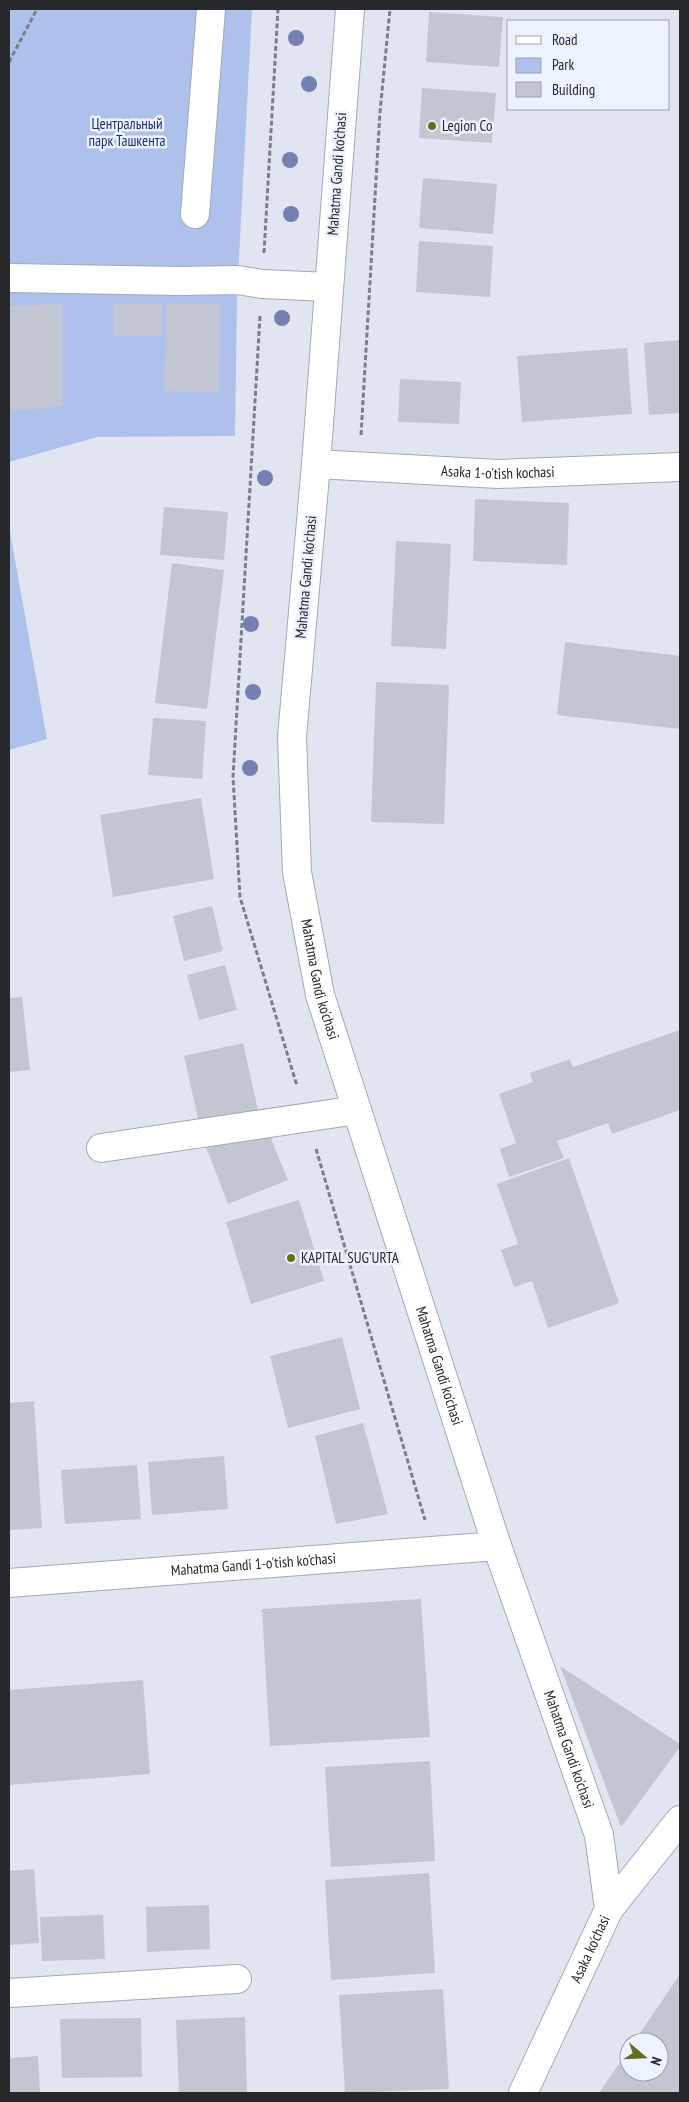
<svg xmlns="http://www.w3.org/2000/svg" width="689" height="2102" font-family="'PT Sans Narrow',sans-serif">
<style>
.green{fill:#aec0ec}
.building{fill:#c2c6d2}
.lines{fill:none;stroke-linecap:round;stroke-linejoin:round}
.minor-casing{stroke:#a4a9b4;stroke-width:30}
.path{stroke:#7c7f87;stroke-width:3;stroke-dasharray:5 2.5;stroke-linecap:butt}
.minor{stroke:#fff;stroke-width:28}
.tree{fill:#7480b0}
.poi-dot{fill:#62701a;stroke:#edf2ff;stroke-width:2}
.labels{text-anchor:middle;stroke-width:5;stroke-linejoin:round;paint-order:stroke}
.park-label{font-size:15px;fill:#1c2e7b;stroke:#edf2ff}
.poi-label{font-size:15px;fill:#26282c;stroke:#edf2ff;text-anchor:start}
.street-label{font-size:15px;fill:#26282c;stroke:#edf2ff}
</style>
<rect width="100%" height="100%" fill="#e0e5f1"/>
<path class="green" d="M9,9H252L237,297L235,436L97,437L9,462Z
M9,526L47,739L9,750Z"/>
<path class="building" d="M429,12L503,17L499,67L426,62Z
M422,88L496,93L492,143L419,138Z
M423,178L497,184L493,234L419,228Z
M419,241L493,246L490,297L416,292Z
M167,303L220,304L219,392L164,391Z
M63,304V406L9,412V306Z
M114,304H162V336H114Z
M680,340V413L649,415L644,343Z
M627,348L632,414L522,422L517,356Z
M400,379L461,382L459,424L398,422Z
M475,499L569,503L567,565L473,561Z
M164,507L228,512L224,560L160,555Z
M396,541L451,544L446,649L391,646Z
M172,563L224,570L207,709L155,703Z
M565,642L680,656V729L557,715Z
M376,682L449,685L444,824L371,822Z
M153,718L206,721L202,779L148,775Z
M201,798L214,879L113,897L100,815Z
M212,906L223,951L184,961L173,916Z
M225,965L237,1010L199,1020L187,975Z
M22,997L30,1070L9,1072V998Z
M680,1030V1110L612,1134L608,1123L557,1141L564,1158L509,1177L500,1149L516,1143L499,1094L533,1082L530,1073L570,1059L573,1067Z
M243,1043L258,1110L199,1123L184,1056Z
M265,1124L288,1180L228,1204L204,1142Z
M569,1158L619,1303L548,1328L532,1281L514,1287L501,1250L518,1244L497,1184Z
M299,1200L324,1281L251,1304L226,1222Z
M342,1337L360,1409L288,1428L270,1356Z
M34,1401L42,1528L9,1530V1403Z
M363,1423L388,1514L336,1524L315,1436Z
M224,1456L228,1509L152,1515L148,1462Z
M137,1465L141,1519L65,1524L61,1470Z
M421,1599L430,1737L270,1746L262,1609Z
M560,1666L680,1744V1747L621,1827Z
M143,1680L150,1774L9,1785V1690Z
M430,1761L435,1861L331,1867L325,1767Z
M34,1869L39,1943L9,1945V1871Z
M429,1873L435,1973L331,1980L325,1880Z
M209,1905L210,1949L147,1952L146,1907Z
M103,1915L105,1959L42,1961L40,1917Z
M680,1974V2093H599L629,2049V2072H659V2042H634Z
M443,1989L449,2089L345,2093L339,1995Z
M245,2017L247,2093H179L176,2020Z
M141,2018L142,2077L62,2078L60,2019Z
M38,2056L40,2093H9V2058Z"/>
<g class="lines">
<defs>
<g id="minor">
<path id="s1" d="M350,9L316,464L292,737L297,872L320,995L497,1546L599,1835L609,1909"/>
<path d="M195,214L211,9"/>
<path d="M9,278L179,281L238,280L262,284L329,287"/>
<path id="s2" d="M316,464L498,474L680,467"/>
<path d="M101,1148L357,1110"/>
<path id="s3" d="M9,1583L497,1546"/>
<path d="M9,1993L237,1979"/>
<path id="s4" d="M523,2093L609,1909L680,1820"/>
</g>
</defs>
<use href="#minor" class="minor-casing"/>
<path class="path" d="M9,62L37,9
M264,253L278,9
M260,316L233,777L240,897L297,1086
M361,435L380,112L390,9
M316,1149L425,1520"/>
<use href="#minor" class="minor"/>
</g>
<g class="tree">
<circle cx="296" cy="38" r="8"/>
<circle cx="309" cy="84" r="8"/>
<circle cx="290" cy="160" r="8"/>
<circle cx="291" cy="214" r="8"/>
<circle cx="282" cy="318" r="8"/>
<circle cx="265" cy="478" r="8"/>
<circle cx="251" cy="624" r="8"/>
<circle cx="253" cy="692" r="8"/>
<circle cx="250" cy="768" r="8"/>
</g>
<g class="poi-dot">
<circle cx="432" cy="126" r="5"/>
<circle cx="291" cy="1258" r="5"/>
</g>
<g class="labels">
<g class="park-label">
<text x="127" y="129">Центральный<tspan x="127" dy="17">парк Ташкента</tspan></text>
</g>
<g class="poi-label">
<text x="442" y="131">Legion Co</text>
<text x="301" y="1263">KAPITAL SUG'URTA</text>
</g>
<g class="street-label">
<text transform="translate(337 174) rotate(-86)" y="5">Mahatma Gandi ko'chasi</text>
<text dy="5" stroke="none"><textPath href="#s2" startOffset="182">Asaka 1-o'tish kochasi</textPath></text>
<text transform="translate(306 577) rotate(-85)" y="5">Mahatma Gandi ko'chasi</text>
<text dy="5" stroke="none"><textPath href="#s1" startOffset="975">Mahatma Gandi ko'chasi</textPath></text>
<text dy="5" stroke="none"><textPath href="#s1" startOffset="1380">Mahatma Gandi ko'chasi</textPath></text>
<text dy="5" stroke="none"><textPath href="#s3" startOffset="245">Mahatma Gandi 1-o'tish ko'chasi</textPath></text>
<text dy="5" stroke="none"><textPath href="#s1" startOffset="1785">Mahatma Gandi ko'chasi</textPath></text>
<text dy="5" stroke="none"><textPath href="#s4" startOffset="159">Asaka ko'chasi</textPath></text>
</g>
</g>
<rect width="689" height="2102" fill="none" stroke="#26282c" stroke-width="20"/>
<rect x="507" y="20" width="162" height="90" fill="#edf2ff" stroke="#9da1ab"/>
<rect x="516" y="36" width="25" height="8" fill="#ffffff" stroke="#9da1ab"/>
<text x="552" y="45" font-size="15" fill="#26282c">Road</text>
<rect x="516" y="58" width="25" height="15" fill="#aec0ec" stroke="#9da1ab"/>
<text x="552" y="70" font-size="15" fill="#26282c">Park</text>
<rect x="516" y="82" width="25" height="15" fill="#c2c6d2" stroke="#9da1ab"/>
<text x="552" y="95" font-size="15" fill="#26282c">Building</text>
<g transform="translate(644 2057) rotate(109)"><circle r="24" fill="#edf2ff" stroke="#9da1ab"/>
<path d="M0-4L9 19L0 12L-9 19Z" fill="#62701a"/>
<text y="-8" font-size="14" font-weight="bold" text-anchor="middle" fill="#26282c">N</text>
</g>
</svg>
